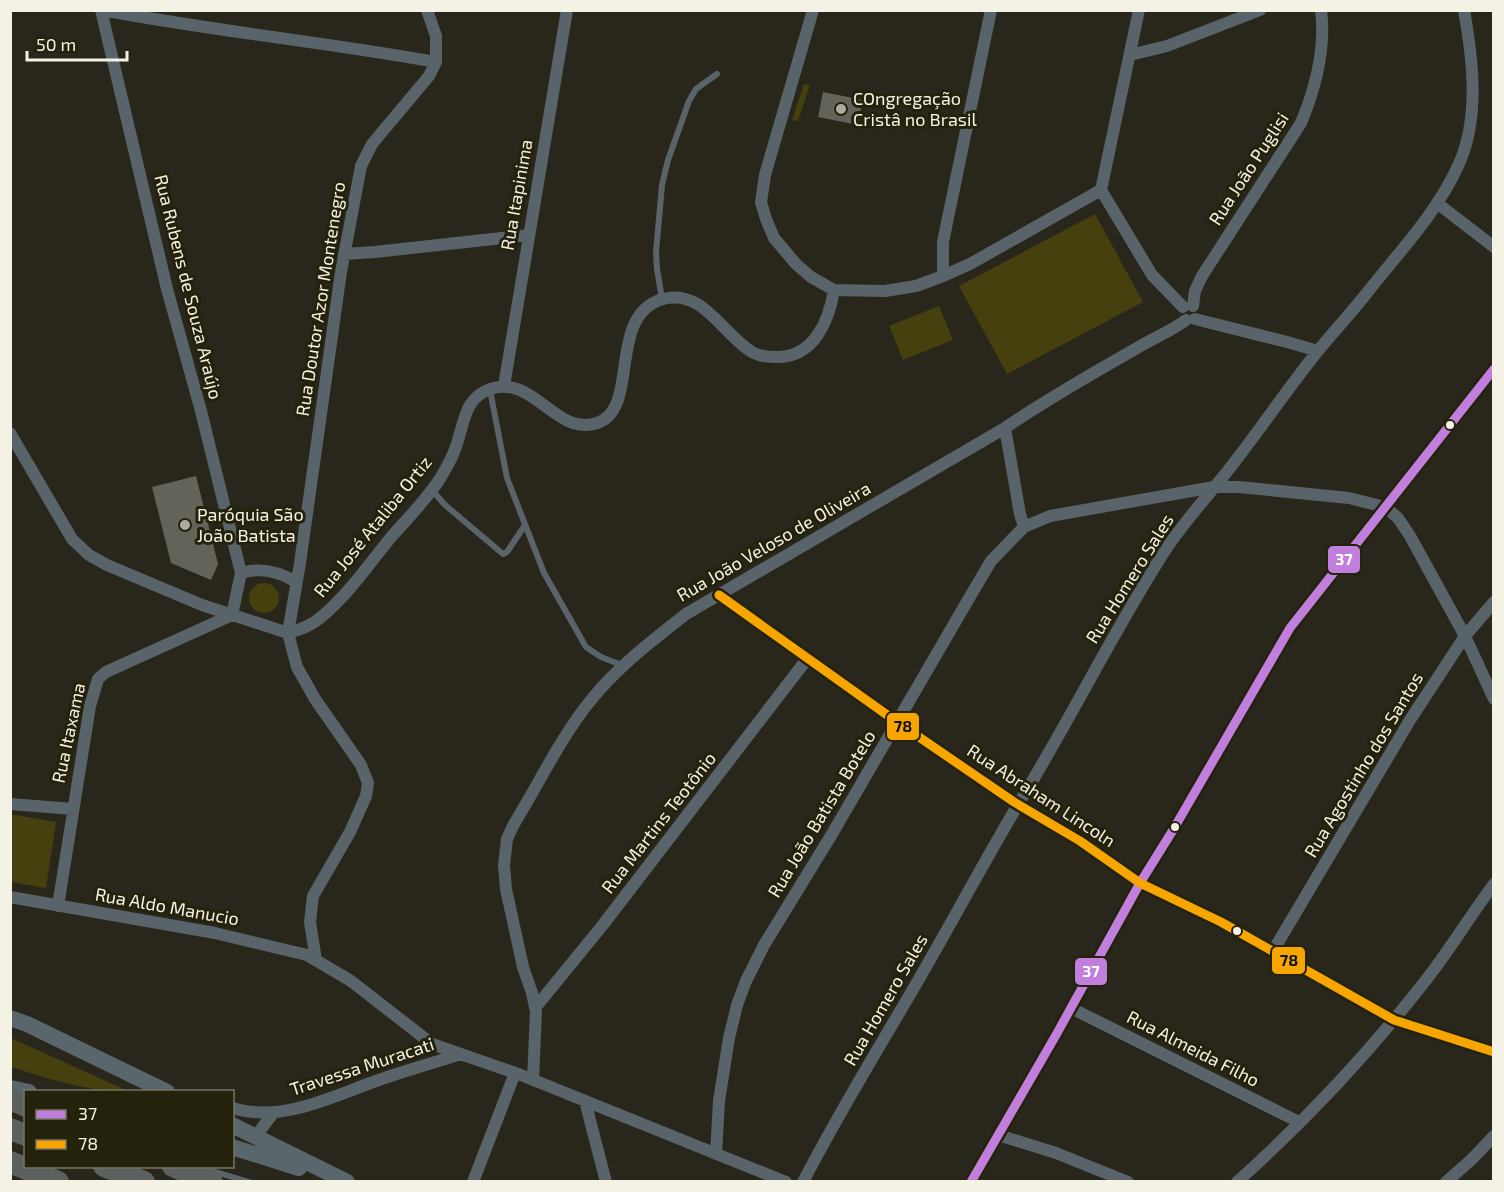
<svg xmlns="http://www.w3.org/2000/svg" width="1504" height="1192" font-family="'Exo 2',sans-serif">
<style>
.green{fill:#463f0e}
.building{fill:#646359}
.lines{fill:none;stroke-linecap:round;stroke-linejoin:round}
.lane{stroke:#59646a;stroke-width:6}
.street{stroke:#59646a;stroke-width:12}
.secondary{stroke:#59666c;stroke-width:16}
.highway{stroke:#5b615f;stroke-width:22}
.bus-1-casing{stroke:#25220c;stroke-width:14}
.bus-2-casing{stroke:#25220c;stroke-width:14}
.bus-1{stroke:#c07fdc;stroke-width:9}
.bus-2{stroke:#f7a600;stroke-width:9}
.poi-dot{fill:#adab9f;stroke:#25220c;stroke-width:2}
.bus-dot{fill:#f4f2e5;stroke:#25220c;stroke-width:2}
.labels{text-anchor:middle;stroke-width:6;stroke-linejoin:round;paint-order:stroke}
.poi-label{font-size:18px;fill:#f4f2e5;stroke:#25220c;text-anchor:start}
.street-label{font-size:18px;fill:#f4f2e5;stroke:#25220c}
.line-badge{stroke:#25220c;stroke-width:2}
.badge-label{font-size:16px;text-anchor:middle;font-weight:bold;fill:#fff}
.pale-badge-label{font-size:16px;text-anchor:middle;font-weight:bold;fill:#111}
</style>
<rect width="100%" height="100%" fill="#29271c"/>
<path class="green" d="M804,84L810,85L798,121L792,120Z
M1095,214L1143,302L1007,374L959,286Z
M939,306L953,340L903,360L889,326Z
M249 598a15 15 0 1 1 30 0a15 15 0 1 1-30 0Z
M10,814L56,822L46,888L11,882Z
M11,1038L128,1091C87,1092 50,1079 11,1067Z"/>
<path class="building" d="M823,92L863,100L858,125L818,117Z
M196,476L218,564L211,580L171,563L152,487Z"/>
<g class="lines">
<path class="lane" d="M662,299L657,269L656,252L662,185L668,160L689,101L696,89L717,74
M490,390L507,478L544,573L586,647L601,657L624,666
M432,490L445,505L503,554L507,552L525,525
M209,1170L249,1182"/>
<path class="street" d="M101,10L167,289L201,411L241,573L232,615
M102,10C213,31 325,42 436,62
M813,10L765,175L761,202L766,219L774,238L796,264L811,277L834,290L885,291L916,286L943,276L970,264L1101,190L1139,10
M1130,55L1167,46L1260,10
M1101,190L1152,275L1183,307
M1437,203L1494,247
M344,254L375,252L529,235
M943,276V242L991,10
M1193,306L1195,291L1202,276L1301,123C1315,89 1326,48 1321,10
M1195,319L1287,342L1318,351
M504,386L567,10
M1005,428L1020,514L1024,527
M10,433L72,539L89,555L107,565L202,605L288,633C299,630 311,626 320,618C348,595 369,564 392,536C409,517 428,498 441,477C448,465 455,453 458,440C465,418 466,398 490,389C534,374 556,437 597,423C641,409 606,315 663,299C703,288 723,335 752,352C760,357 770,357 779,357C814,356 829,321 834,290
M241,573C261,567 278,571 296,582
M719,595L897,722L1014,802L1080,841L1140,883L1221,922L1394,1020L1494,1052
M10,804L73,809
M10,897L215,933L307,955L351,981L432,1044L521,1075L786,1182
M58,906L90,706L98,679L106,672L232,615
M1273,951L1410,720L1465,636L1494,602
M316,960L310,922L313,896L350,832L366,796L368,783L361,765L315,699L297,667L288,633L300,563L341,272L361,166L372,144L429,76L436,62V36L427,10
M535,1008L602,926L807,659
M1071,1008L1299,1122
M533,1080L536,1012L532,993L523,967L506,889L504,865L507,839L514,824C538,785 562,735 591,700C617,667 653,640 686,614L1005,428C1047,399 1092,374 1137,348C1153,338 1170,332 1186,320
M585,1101L606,1182
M232,1108C281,1123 331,1097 376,1081C404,1071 433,1063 461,1054
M998,1135L1056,1153L1128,1182
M255,1137L274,1112
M716,1154L719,1101L729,1038L737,1005L746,981L764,945L832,834L968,600L991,561L1024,527L1050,516L1214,487H1239L1349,498L1385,507L1398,518L1410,536L1465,636L1494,699
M473,1182L515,1073
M803,1182C839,1112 880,1046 919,979C955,917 988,854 1025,793C1074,713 1115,628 1166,549C1184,522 1206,498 1226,473C1257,434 1285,392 1317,352C1334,331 1353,311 1370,289C1401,250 1437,212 1458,166C1480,119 1473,60 1464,10
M971,1182L1056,1035L1140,883L1173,830L1290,628L1494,369
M1237,1182C1304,1122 1367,1055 1422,985C1448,953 1469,917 1494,884
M1446,1182L1471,1160L1494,1136"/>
<path class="secondary" d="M10,1018L27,1024L167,1092
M10,1088L29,1092
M232,1125L347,1182
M232,1147L299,1168"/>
<path class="highway" d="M10,1099L26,1106
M10,1129L26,1135
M10,1162L58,1182
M104,1166L144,1182
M173,1166L212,1182"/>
<defs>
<path id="bus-1" d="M971,1182L1056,1035L1140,883L1173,830L1290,628L1494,369"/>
<path id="bus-2" d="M719,595L897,722L1014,802L1080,841L1140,883L1221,922L1394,1020L1494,1052"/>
</defs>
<use href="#bus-1" class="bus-1-casing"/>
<use href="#bus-2" class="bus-2-casing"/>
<use href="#bus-1" class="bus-1"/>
<use href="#bus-2" class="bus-2"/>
</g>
<g class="poi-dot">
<circle cx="841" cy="109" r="6"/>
<circle cx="185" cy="525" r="6"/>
</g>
<g class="bus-dot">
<circle cx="1450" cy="425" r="5"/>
<circle cx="1175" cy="827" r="5"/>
<circle cx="1237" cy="931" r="5"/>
</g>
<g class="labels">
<g class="poi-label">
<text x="853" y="105">COngregação<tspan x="853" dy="21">Cristâ no Brasil</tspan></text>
<text x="197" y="521">Paróquia São<tspan x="197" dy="21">João Batista</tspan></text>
</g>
<g class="street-label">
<text transform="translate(1249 169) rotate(-57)" y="6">Rua João Puglisi</text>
<text transform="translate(517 195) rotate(-80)" y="6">Rua Itapinima</text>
<text transform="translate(188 287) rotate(76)" y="6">Rua Rubens de Souza Araújo</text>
<text transform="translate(321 299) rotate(-81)" y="6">Rua Doutor Azor Montenegro</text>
<text transform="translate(373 527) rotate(-51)" y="6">Rua José Ataliba Ortiz</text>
<text transform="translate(774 542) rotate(-30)" y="6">Rua João Veloso de Oliveira</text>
<text transform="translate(1130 579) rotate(-58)" y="6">Rua Homero Sales</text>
<text transform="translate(69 733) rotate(-78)" y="6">Rua Itaxama</text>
<text transform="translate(1364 765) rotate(-59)" y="6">Rua Agostinho dos Santos</text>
<text transform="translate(1041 796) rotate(33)" y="6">Rua Abraham Lincoln</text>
<text transform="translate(822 814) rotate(-59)" y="6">Rua João Batista Botelo</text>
<text transform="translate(659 823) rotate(-52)" y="6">Rua Martins Teotônio</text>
<text transform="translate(167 907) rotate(10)" y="6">Rua Aldo Manucio</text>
<text transform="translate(886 1000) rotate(-60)" y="6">Rua Homero Sales</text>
<text transform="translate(1193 1049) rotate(27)" y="6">Rua Almeida Filho</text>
<text transform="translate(362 1067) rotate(-18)" y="6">Travessa Muracati</text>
</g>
</g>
<g class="line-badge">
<rect x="1327" y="545" width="34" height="29" rx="6" fill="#c07fdc"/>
<rect x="886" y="712" width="34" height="29" rx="6" fill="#f7a600"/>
<rect x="1271" y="946" width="35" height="29" rx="6" fill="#f7a600"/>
<rect x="1074" y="957" width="34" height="29" rx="6" fill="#c07fdc"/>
</g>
<g class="badge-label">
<text x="1344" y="565">37</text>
<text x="1091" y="977">37</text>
</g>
<g class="pale-badge-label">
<text x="903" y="732">78</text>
<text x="1289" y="966">78</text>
</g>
<rect width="1504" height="1192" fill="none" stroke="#f4f2e5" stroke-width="24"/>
<rect x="24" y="1090" width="210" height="78" fill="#25220c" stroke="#787563" stroke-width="1.5"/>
<rect x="36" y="1110" width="30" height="9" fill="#c07fdc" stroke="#787563" stroke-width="1.5"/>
<text x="78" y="1120" font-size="18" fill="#f4f2e5">37</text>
<rect x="36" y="1140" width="30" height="9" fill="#f7a600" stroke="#787563" stroke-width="1.5"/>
<text x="78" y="1150" font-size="18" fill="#f4f2e5">78</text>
<path d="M27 51v9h100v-9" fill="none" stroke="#f4f2e5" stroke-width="3"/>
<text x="36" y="51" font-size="18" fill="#f4f2e5" stroke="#25220c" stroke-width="4.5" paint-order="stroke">50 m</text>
</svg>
